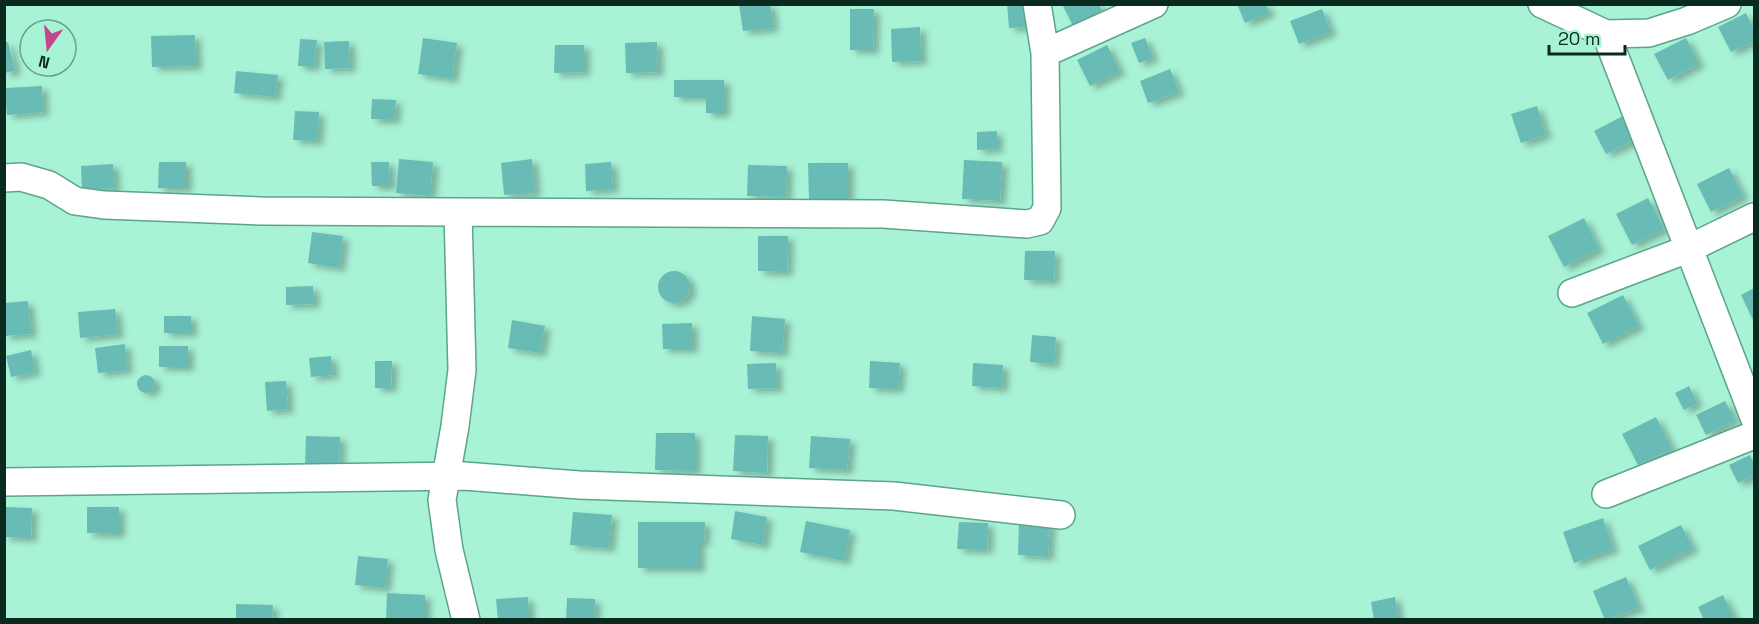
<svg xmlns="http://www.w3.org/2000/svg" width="1759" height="624" font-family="'Space Grotesk',sans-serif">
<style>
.building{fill:#68bcb5;filter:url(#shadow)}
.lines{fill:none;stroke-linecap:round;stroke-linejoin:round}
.street-casing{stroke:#5ca48a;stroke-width:30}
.street{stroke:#fff;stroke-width:27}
</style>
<defs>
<filter id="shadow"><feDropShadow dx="6" dy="4" stdDeviation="3" flood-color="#0004"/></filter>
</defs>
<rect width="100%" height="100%" fill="#a8f2d6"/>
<path class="building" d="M739,4H770L773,28L743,31Z
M1007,4H1024L1026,27L1009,28Z
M1062,4H1099L1102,11L1073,26Z
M1237,4H1266L1269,13L1245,23Z
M850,9H874L873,50H850Z
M1322,9L1331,32L1299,44L1290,21Z
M1746,13L1754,30V41L1731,52L1718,27Z
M920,27L921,61L892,62L891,29Z
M195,35L196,66L152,67L151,36Z
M423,38L457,43L452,79L418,74Z
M1145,38L1153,58L1139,63L1131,43Z
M1686,38L1699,64L1668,80L1654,54Z
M300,39L317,40L314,67L298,66Z
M349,41L350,68L325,69L324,42Z
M8,42L15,71L4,73V43Z
M657,42L658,72L626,73L625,43Z
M555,45H584V72L554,73Z
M1107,45L1120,71L1090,86L1077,60Z
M1170,69L1179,92L1148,103L1140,81Z
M236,71L278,75L275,97L234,93Z
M674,80H724V113H706V97H674Z
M42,86L43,112L7,115L5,88Z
M372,99L396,100L394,120L371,119Z
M1537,106L1546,135L1521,143L1511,114Z
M295,111L319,112L317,141L293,140Z
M1623,116L1635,140L1606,154L1594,131Z
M997,131V149L977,150V132Z
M399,159L433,162L430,196L396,193Z
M532,159L535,193L504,195L501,163Z
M964,160L1002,162L1000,201L962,199Z
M159,162H186V188H158Z
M371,162H389L390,186H372Z
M611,162L613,189L586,191L585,164Z
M808,163H848V200H809Z
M113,164L115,188L82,190L81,166Z
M748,165L787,166L786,197L747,196Z
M1729,168L1743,196L1711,212L1697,184Z
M1648,198L1664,229L1632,245L1616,214Z
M1584,218L1599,249L1564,267L1548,236Z
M312,232L343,236L339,268L308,263Z
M758,236H788L787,272L758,271Z
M1025,251H1055L1054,281L1024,280Z
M658 287a16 16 0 1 1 32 0a16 16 0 1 1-32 0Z
M313,286L314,304L286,305V287Z
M1754,288V322L1741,295Z
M1623,295L1639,326L1603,344L1587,313Z
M28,301L31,334L4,336V303Z
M115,309L118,334L80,338L78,312Z
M164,316H191V333H164Z
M752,316L785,319L782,353L750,351Z
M512,320L545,326L540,353L508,348Z
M692,323V349H663L662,324Z
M1032,335L1056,337L1054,364L1030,362Z
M125,344L127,370L98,373L95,348Z
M159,346H188V367H159Z
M31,350L35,372L11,377L6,356Z
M331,356L333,375L311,377L309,358Z
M375,361H392L391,388H375Z
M870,361L900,363L898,389L869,388Z
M776,363L777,388L748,389L747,364Z
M973,363L1003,365L1002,388L972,386Z
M137 384a9 9 0 1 1 18 0a9 9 0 1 1-18 0Z
M286,381L288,409L267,411L265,382Z
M1689,386L1697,403L1684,410L1675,393Z
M1725,401L1735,420L1706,435L1696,415Z
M1656,417L1672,449L1638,465L1622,434Z
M656,433H695V471L655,470Z
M735,435L768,436L767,473L733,471Z
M306,436L340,437L339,468L305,467Z
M811,436L850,439L847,470L809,468Z
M1750,455L1754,464V475L1738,483L1729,465Z
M4,507L32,508L31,538L4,537Z
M87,507H119V534L87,533Z
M735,511L767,517L763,545L731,539Z
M573,512L612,515L609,548L570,545Z
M1603,518L1613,549L1574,563L1563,532Z
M806,521L850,530L844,561L800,552Z
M1019,521L1050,522L1048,557L1018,555Z
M638,522H705L704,542H699V568H638Z
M959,522L988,523L987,550L957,549Z
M1681,525L1693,548L1650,570L1638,546Z
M358,556L388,559L385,588L355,585Z
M1626,577L1639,608L1605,620L1593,591Z
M387,593L425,595V620H386Z
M1723,595L1735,620H1704L1698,607Z
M528,597L529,620H498L496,599Z
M1395,597L1398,620H1374L1371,602Z
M567,598L595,599L594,620H566Z
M236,604L273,605L272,620L236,619Z"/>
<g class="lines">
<defs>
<path id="street" d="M1542,4L1606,34L1649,33L1687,21L1727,4
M1606,34L1754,417
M1045,53L1154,4
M4,178L21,177L49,185L75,201L104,205L261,211L883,214L1027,224L1040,221L1047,208L1045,53L1037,4
M458,212L462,370L455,426L442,500L449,550L466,620
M1572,293L1688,249L1754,217
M4,482L464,476L579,485L894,496L1061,515
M1606,494L1754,435"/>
</defs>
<use href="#street" class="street-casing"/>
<use href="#street" class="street"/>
</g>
<rect width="1759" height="624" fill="none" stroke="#0a291f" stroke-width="12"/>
<g transform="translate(48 48) rotate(195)"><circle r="28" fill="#a8f2d6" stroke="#69a28d" stroke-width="1.5"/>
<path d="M0-4.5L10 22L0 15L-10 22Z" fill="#c6458f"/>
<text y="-9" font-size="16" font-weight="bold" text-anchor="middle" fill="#0a291f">N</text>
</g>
<path d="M1549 45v9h76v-9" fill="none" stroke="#0a291f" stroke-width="3"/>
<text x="1558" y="45" font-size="18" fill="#0a291f" stroke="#a8f2d6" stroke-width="4.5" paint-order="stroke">20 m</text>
</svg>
